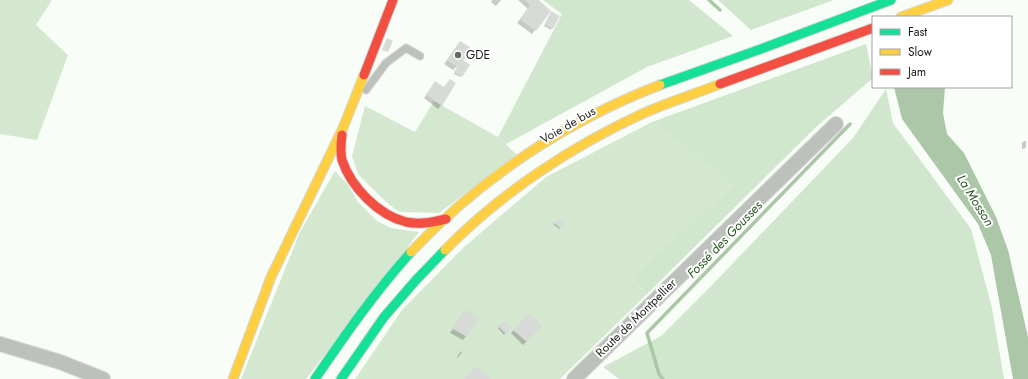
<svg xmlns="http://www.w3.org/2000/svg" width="1028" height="379" font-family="Jost,sans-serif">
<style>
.green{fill:#d3e8cf}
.forest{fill:#d0e6cd}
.water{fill:#acc6a8}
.shadow{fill:#0003}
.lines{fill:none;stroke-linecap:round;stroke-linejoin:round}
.stream{stroke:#acc6a8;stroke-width:3.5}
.building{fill:#d7dad7}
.lane-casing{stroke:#d6d8d5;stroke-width:9}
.street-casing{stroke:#d6d8d5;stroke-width:16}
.fast-casing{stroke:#d6d8d5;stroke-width:11}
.slow-casing{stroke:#d6d8d5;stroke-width:11}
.jam-casing{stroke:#d6d8d5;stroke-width:11}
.lane{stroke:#bcc1bb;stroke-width:7}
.street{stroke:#bcc1bb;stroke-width:14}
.fast{stroke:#16e098;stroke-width:9}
.slow{stroke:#ffcf43;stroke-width:9}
.jam{stroke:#f24e42;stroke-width:9}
.poi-dot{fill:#676966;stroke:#fff;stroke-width:1.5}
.labels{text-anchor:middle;stroke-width:4;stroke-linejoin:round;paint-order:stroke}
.poi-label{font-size:12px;fill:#181a18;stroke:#fff;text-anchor:start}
.street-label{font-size:12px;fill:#181a18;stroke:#fff}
.water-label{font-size:13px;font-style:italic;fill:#285821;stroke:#fff}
</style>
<rect width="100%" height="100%" fill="#f9fdf8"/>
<path class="green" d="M0,0H52L36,25L68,55L37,140L0,134Z
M434,101L498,137L517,155L439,213L399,212L385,201L358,174L352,156L365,106L415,132Z
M652,122L733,185L631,277L646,295L560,379H355L402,310L463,248L546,177Z
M335,171L348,185L358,202L377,221L391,228L419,232L306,379H241L300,232Z"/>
<path class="forest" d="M543,0H689L733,36L647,67L506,144L498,137L562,14Z
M718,0H834L751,30Z
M866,44L873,78L816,127L646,295L631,277L733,185L652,122Z
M886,89L893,123L971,229L992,308L1004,379H619L603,367L661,336L713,284L853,138Z"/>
<path class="water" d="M894,87H945L943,113L947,134L964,153L996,217L1008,250L1028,337V379H1013L991,255L978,224L902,119Z"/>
<path class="shadow" d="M492,0H501L496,6L491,2Z
M518,0H537L550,11L532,34L517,23L528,9Z
M550,14L558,17L551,30L544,26Z
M460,42L461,76L460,77L454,74L459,66L458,65L453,70L444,64Z
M450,80L441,105L438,109L424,98L432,86L443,88Z
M1024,141H1026V148L1022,149V143Z
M559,219L564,224L559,229L553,224Z
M465,311L466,336L463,340L450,333Z
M529,314L541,326L523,345L511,333Z
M504,322L510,328L504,335L498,328Z
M461,351L462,352L458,358L457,357Z"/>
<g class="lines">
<path class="stream" d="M709,0L720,10
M663,379L659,374L647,333L850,124"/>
</g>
<path class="building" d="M525,0H539L551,11L536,31L520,19L530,5Z
M551,11L560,16L553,29L545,25Z
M387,38L393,41L388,52L382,50Z
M460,41L471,48L463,60L470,65L462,77L454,72L457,67L447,60Z
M450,79L456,83L442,106L426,95L435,81L444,87Z
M559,218L565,224L561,229L554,223Z
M465,310L479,317L467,337L453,329Z
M529,313L542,326L527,342L513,330Z
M504,321L512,328L506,334L498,326Z
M477,366L489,378V379H464Z"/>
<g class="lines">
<defs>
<path id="lane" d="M366,90L386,63L406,48L420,56"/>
<path id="street" d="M0,344L60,362L103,379
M574,379L836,124"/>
<path id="fast" d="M660,85L761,49L891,0
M315,379C345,335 375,292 411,252
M341,379L384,317L417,279L445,250"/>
<path id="slow" d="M901,17L948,0
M445,250C501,193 572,146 644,113C669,102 695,94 720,84
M411,252C480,179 566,121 660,85
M233,379L271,277L343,128L364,75"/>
<path id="jam" d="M364,75L393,0
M720,84L873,28
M342,135C341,143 340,152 342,160C351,187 378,215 406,222C420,225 433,222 446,219"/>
</defs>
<use href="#lane" class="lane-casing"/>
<use href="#street" class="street-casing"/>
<use href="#fast" class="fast-casing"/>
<use href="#slow" class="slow-casing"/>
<use href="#jam" class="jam-casing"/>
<use href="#lane" class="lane"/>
<use href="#street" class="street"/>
<use href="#fast" class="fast"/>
<use href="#slow" class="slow"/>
<use href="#jam" class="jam"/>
</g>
<circle class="poi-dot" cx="458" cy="55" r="4"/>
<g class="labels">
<g class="poi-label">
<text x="466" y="59">GDE</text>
</g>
<g class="street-label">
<text transform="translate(568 125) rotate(-30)" y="4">Voie de bus</text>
<text transform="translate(636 318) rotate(-44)" y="4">Route de Montpellier</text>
</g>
<g class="water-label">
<text transform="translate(976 200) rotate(58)" y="5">La Mosson</text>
<text transform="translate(724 239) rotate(-46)" y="5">Fossé des Gousses</text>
</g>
</g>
<rect x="872" y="16" width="140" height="72" fill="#ffffff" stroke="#a3a3a3"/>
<rect x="880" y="29" width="20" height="6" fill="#16e098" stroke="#a3a3a3"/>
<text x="908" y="36" font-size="12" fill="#181a18">Fast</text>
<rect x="880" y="49" width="20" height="6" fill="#ffcf43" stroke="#a3a3a3"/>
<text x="908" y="56" font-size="12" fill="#181a18">Slow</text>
<rect x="880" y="69" width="20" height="6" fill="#f24e42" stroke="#a3a3a3"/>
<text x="908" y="76" font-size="12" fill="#181a18">Jam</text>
</svg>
